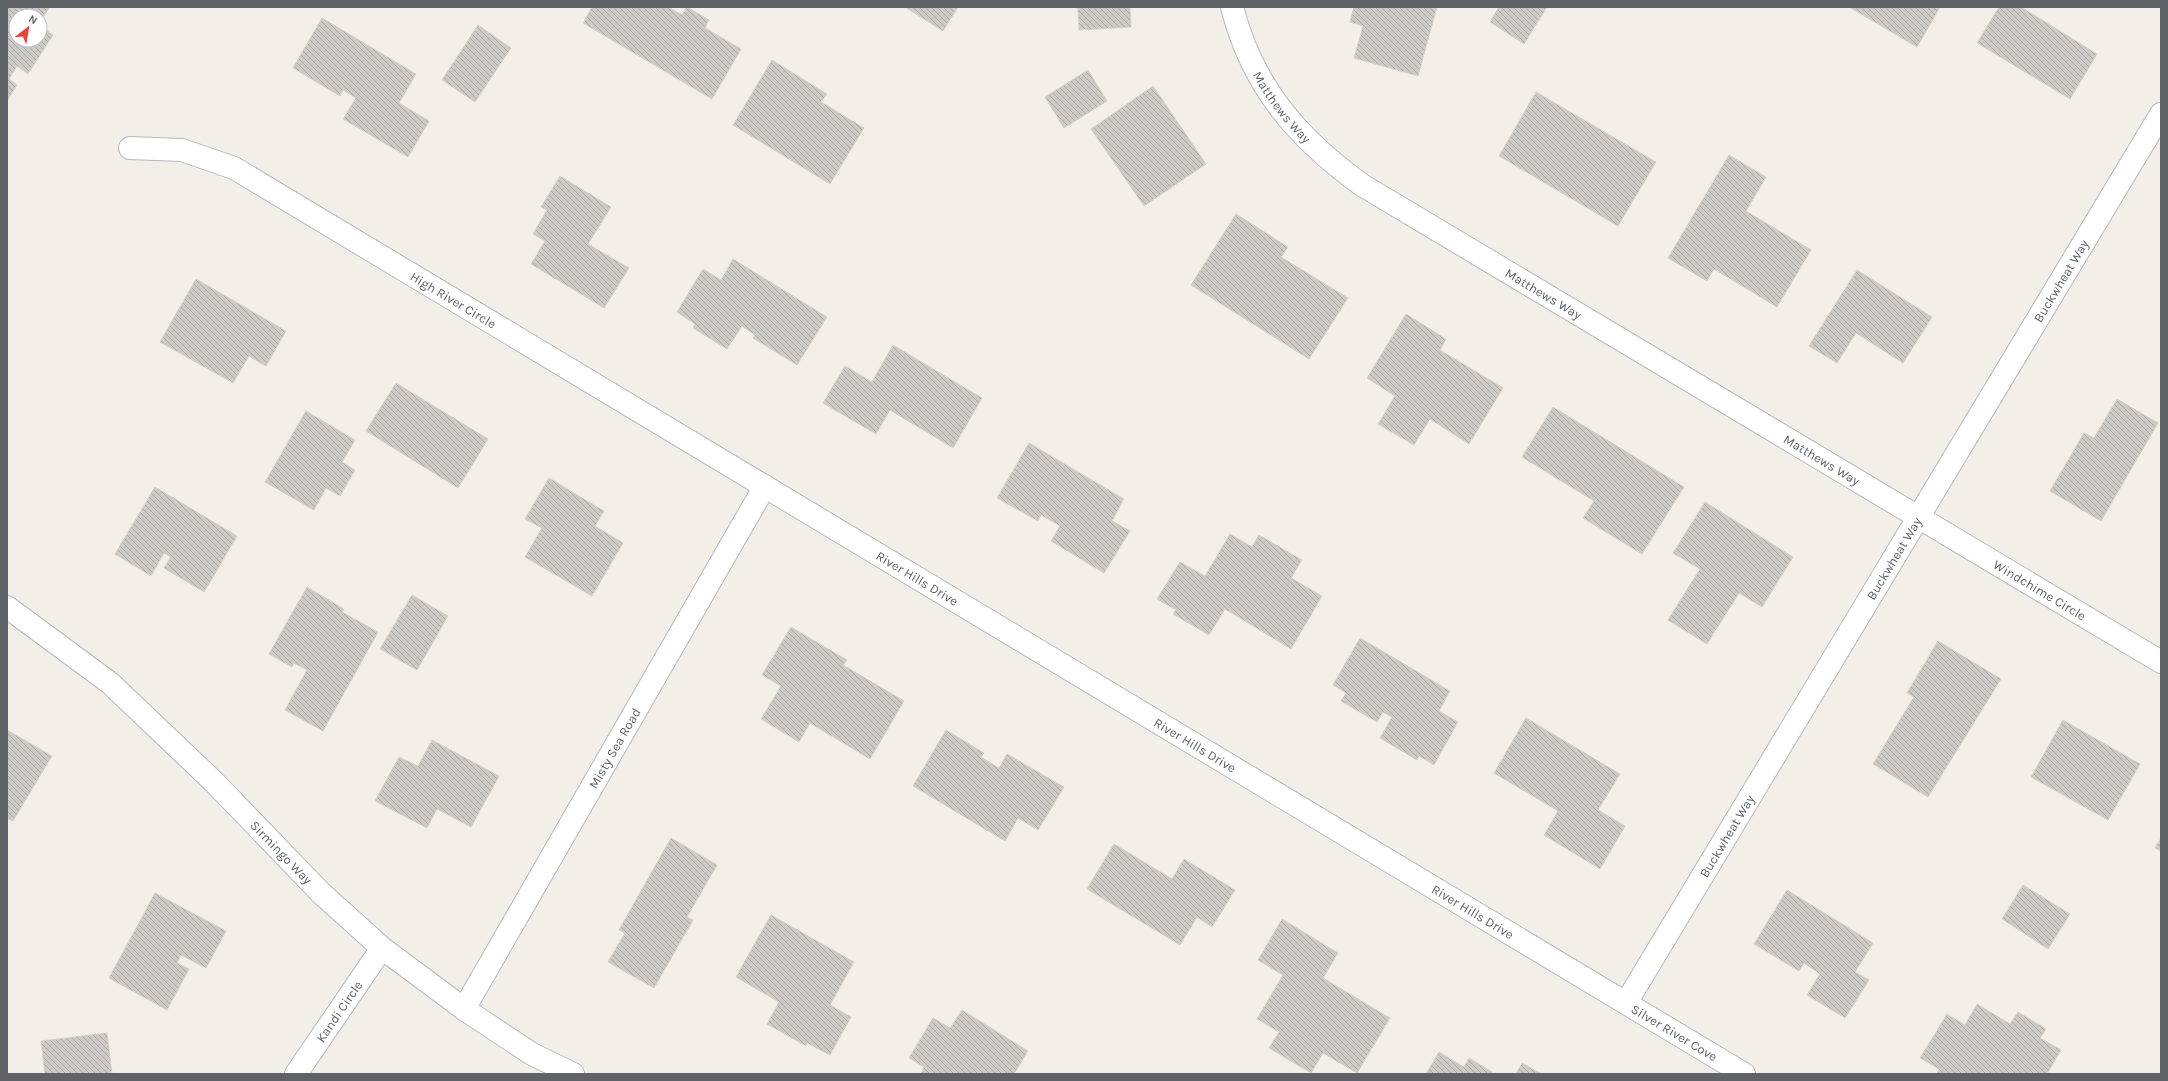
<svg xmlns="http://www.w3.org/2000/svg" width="2168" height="1081" font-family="Karla,sans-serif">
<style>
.building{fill:url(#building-back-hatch);stroke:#d6d1c6}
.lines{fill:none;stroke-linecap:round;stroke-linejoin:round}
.street-casing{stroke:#b5b8bc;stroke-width:24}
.street{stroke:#fff;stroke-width:22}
.labels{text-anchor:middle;stroke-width:3;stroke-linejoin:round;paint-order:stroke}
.street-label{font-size:13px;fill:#5f6368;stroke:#fff}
</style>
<defs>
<pattern id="building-back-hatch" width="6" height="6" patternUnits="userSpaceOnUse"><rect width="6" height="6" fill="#cccac5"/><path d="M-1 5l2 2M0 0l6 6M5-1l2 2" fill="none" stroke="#a9a8a4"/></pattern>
</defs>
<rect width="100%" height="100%" fill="#f1efe8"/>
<path class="building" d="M7,7H50L40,21V16H16V40H40V26L53,35L28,74L17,66L9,79L17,85L7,101Z
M592,7H668L682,15L687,7L709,20L705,28L741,49L712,99L583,23Z
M905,7H958L943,31Z
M1078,7H1130L1131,27L1079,30Z
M1354,7H1437L1418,76L1354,58L1363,26L1350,22Z
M1499,7H1547L1524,44L1490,22Z
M1849,7H1940L1917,47Z
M1999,7H2021L2097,54L2070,99L1977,43Z
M322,18L416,74L399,103L429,121L408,157L343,119L356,98L343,90L340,96L293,68Z
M478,25L511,48L475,102L442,80Z
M772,60L827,94L821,102L864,128L830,184L733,125Z
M1088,70L1107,101L1064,128L1045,97Z
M1153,86L1206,164L1144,206L1091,129Z
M1536,92L1656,162L1618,226L1499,156Z
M1729,155L1766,177L1746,211L1811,250L1777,307L1714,269L1707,281L1668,258Z
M560,176L611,207L588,244L629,268L604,308L531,264L545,241L533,234L547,210L541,207Z
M1236,214L1288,247L1281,257L1348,298L1309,359L1191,285Z
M733,259L827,317L797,365L753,338L755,335L742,326L727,349L693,328L695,324L677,312L703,269L721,280Z
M1857,270L1932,317L1903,363L1856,333L1837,363L1809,346Z
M196,279L286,331L266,366L249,356L233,383L160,342Z
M1406,314L1446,339L1440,350L1503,388L1469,444L1430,419L1414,445L1378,424L1395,396L1367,378Z
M893,345L982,398L953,448L890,410L876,434L823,403L845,366L872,382Z
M396,383L488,439L458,488L366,431Z
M2117,399L2158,423L2101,521L2050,491L2084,433L2094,438Z
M1553,407L1684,487L1642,554L1583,518L1594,501L1522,457Z
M306,411L355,440L342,462L355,470L340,496L326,488L314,510L265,482Z
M1029,443L1124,499L1112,521L1130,531L1104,573L1051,541L1060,526L1041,515L1038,521L997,498Z
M549,478L604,511L595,526L623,543L592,596L525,557L542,528L525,519Z
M155,487L237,536L204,592L164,568L171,557L164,553L151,576L115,554Z
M1705,502L1793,557L1762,607L1739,593L1707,644L1668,620L1700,569L1673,553Z
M1230,534L1252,547L1259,535L1302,560L1291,578L1322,596L1291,649L1225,609L1209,635L1173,614L1176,610L1157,599L1180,562L1205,576Z
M307,587L344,609L342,612L378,632L323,731L285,710L307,670L294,663L292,667L269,654Z
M412,595L448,616L417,670L380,649Z
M791,627L847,660L843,665L904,701L870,759L810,723L799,742L761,719L781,686L762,675Z
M1360,638L1450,691L1439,711L1458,722L1434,765L1419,756L1417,760L1380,738L1392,717L1383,712L1377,722L1341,701L1346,693L1333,685Z
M1938,641L2001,679L1928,797L1873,764L1914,697L1907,693Z
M1526,718L1620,774L1598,810L1625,826L1600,869L1544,835L1558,811L1494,773Z
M2063,720L2140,764L2108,820L2031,777Z
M7,730L52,756L13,821L7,818Z
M946,730L984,753L981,757L999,768L1007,754L1064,787L1038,830L1018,818L1005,841L913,786Z
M432,740L499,776L471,827L437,809L427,828L375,801L399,757L418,766Z
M671,838L717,865L687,917L693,920L654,988L608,962L625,933L619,930Z
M2161,838V851L2155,848Z
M1114,844L1172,879L1184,859L1235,890L1212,927L1197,917L1180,945L1087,889Z
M2023,885L2070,914L2048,949L2002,919Z
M1787,890L1873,943L1855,972L1869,980L1845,1018L1807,995L1820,974L1804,963L1799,971L1754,944Z
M155,893L226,931L206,968L181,955L177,963L189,969L167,1010L109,978Z
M771,915L854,962L830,1005L851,1017L830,1055L807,1043L806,1046L767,1024L779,1002L736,977Z
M1282,919L1338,953L1323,978L1390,1018L1357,1073L1323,1053L1311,1073L1269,1048L1279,1032L1257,1019L1283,975L1258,960Z
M1977,1004L2010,1024L2018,1012L2046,1029L2040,1038L2061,1050L2047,1074H1937L1939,1069L1920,1058L1947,1014L1965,1025Z
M962,1010L1028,1051L1014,1074H921L924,1067L909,1058L933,1018L950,1028Z
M107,1033L112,1074H45L41,1041Z
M1439,1052L1464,1067L1469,1058L1492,1072L1491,1074H1426Z
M1522,1063L1542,1074H1516Z"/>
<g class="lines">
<defs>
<g id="street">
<path id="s1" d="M1232,7C1252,86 1297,138 1362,185L2161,662"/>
<path id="s2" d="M130,148L182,150L234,168L1744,1074"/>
<path id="s3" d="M7,607L110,683L214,782L321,893L382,948L464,1009L532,1054L573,1074"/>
<path id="s4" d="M1626,1003L2161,114"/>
<path id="s5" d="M464,1009L765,486"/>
<path id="s6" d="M296,1074L382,948"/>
</g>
</defs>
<use href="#street" class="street-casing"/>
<use href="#street" class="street"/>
</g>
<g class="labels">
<g class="street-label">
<text dy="5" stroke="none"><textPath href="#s1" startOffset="113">Matthews Way</textPath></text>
<text dy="5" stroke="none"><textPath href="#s4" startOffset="843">Buckwheat Way</textPath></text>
<text dy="5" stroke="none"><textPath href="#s1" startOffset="437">Matthews Way</textPath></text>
<text dy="5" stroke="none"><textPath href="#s2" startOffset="363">High River Circle</textPath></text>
<text dy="5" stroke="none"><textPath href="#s1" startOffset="761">Matthews Way</textPath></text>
<text dy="5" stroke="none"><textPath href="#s4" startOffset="519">Buckwheat Way</textPath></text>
<text dy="5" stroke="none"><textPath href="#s2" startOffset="904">River Hills Drive</textPath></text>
<text dy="5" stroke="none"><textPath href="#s1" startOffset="1015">Windchime Circle</textPath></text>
<text dy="5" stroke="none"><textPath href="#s2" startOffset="1228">River Hills Drive</textPath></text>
<text dy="5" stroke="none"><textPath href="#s5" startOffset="301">Misty Sea Road</textPath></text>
<text dy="5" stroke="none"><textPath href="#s4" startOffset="195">Buckwheat Way</textPath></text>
<text dy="5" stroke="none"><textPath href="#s3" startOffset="369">Sirmingo Way</textPath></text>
<text dy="5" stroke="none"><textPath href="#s2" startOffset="1552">River Hills Drive</textPath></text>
<text dy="5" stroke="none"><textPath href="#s6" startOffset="76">Kandi Circle</textPath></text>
<text dy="5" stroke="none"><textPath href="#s2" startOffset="1787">Silver River Cove</textPath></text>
</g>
</g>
<rect width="2168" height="1081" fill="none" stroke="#5f6368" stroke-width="16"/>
<g transform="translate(28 28) rotate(31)"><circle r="19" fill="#ffffff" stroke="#bfc1c3"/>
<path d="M0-3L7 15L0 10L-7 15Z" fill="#ea4335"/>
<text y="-6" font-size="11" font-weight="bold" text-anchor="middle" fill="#5f6368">N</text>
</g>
</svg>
